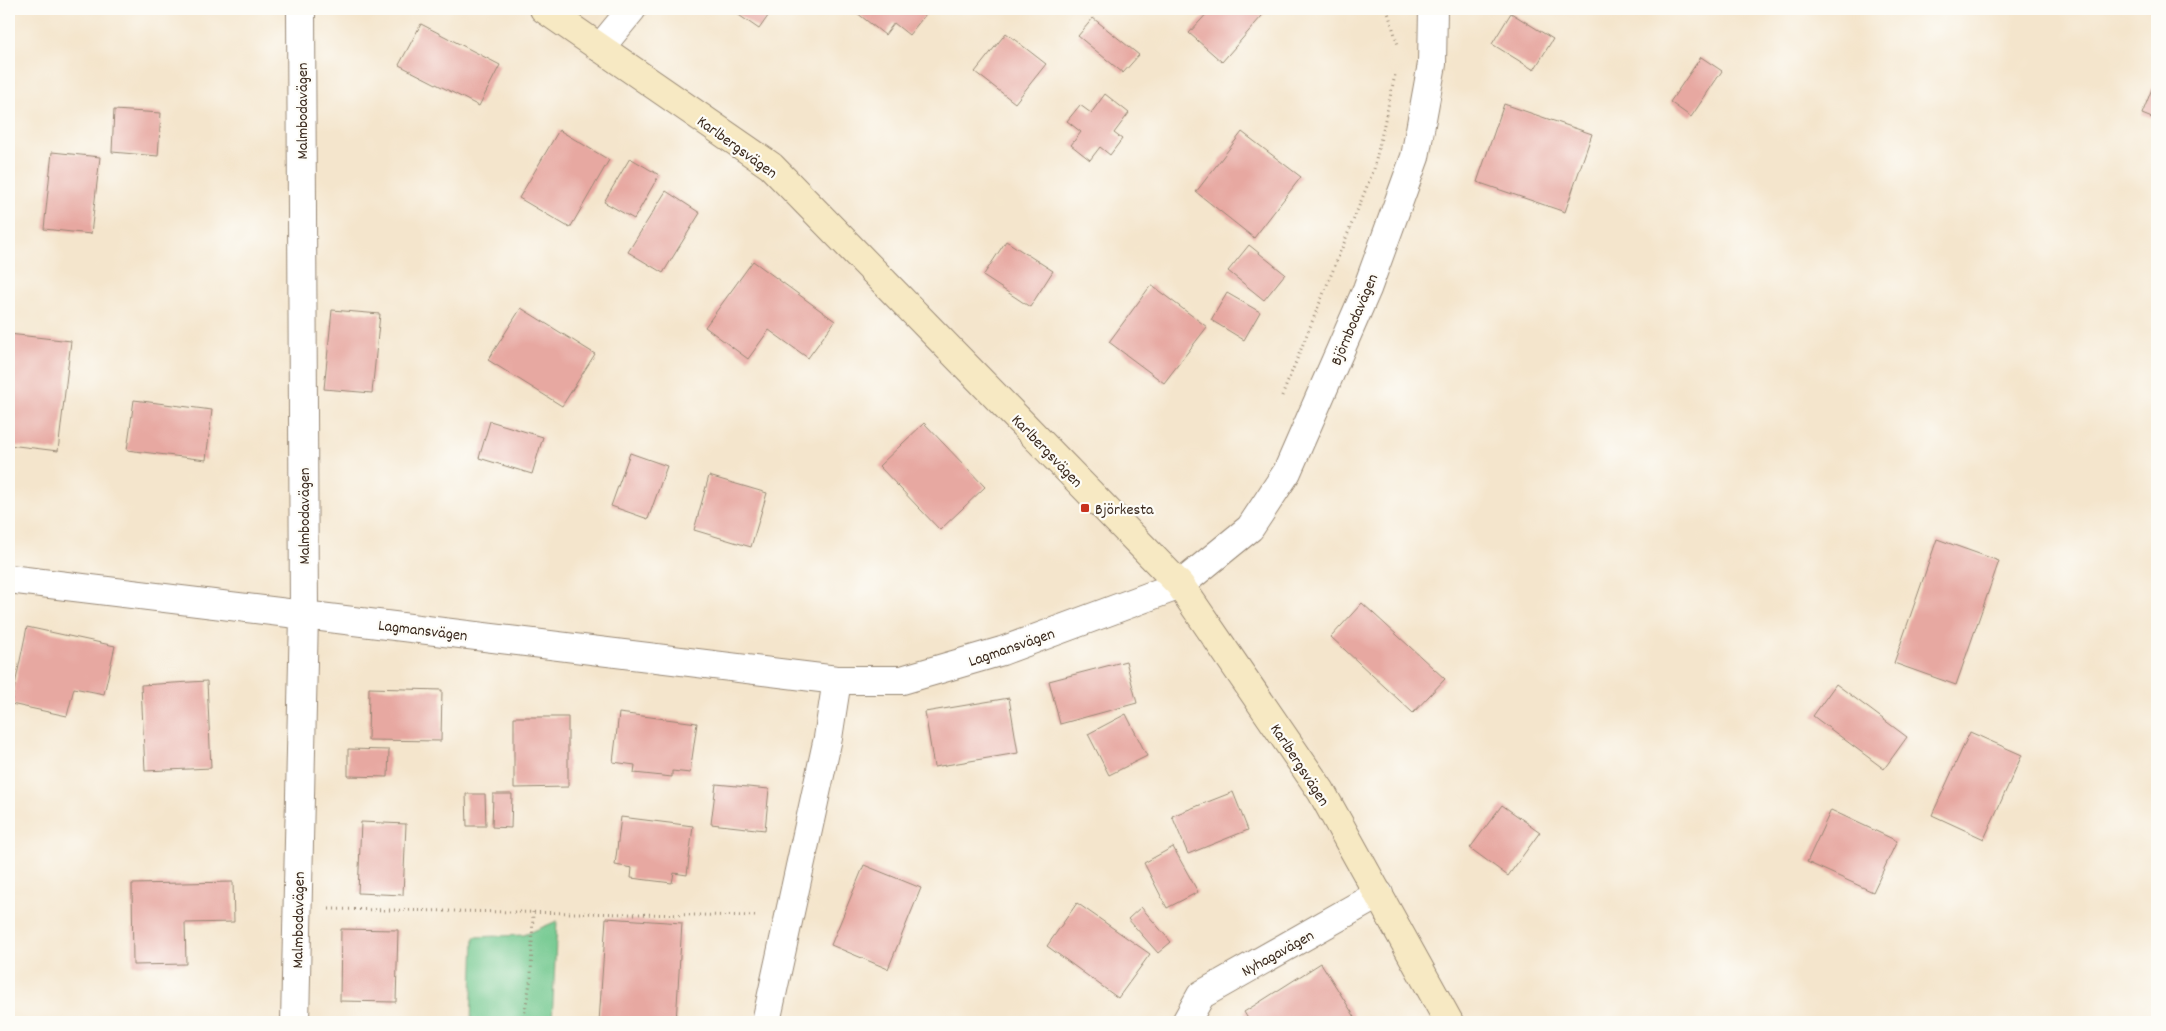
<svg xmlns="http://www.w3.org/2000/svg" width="2166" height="1031" font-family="Dekko,sans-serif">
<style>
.green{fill:#70c78d;stroke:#567856}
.building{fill:#e7a8a1}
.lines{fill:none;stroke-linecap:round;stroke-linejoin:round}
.street-casing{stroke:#988875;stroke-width:30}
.secondary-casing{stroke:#988875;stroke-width:30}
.path{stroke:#988875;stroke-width:3;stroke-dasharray:1 4;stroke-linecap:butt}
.street{stroke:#fff;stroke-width:28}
.secondary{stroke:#f7e9c3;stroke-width:28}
.poi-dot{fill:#c8321e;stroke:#fdfcf7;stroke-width:2}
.labels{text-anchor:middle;stroke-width:4.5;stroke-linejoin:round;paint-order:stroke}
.street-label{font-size:16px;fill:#3b2a1e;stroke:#fdfcf7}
.poi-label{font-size:16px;fill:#3b2a1e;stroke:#fdfcf7;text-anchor:start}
</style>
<rect width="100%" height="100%" fill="#fdfcf7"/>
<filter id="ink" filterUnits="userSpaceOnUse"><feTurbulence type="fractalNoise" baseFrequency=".02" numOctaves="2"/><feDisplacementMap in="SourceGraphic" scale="10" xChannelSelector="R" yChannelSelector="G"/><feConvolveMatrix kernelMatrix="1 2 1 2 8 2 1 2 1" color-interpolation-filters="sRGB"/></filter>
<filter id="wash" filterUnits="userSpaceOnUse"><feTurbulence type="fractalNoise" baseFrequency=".0096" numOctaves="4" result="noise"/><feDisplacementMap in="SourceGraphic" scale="20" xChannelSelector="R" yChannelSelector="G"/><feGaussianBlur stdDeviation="1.12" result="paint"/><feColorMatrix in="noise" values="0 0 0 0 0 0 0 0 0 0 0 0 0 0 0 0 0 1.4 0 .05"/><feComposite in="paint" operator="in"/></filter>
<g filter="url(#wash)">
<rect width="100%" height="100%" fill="#f4e5cc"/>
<path class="green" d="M557,921L552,1022H471L474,937L524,935Z"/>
<g id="blocks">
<path class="building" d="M730,9H773L759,29Z
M852,9H930L909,35L894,23L885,35Z
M1211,9H1268L1222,62L1189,33Z
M1511,13L1553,39L1534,70L1492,44Z
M1093,18L1139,55L1123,73L1078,36Z
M421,24L500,65L479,106L399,65Z
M1006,33L1046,64L1015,103L975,72Z
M1701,57L1722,71L1691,117L1670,102Z
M2157,76V120L2142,114Z
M1105,94L1129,113L1114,133L1122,139L1110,155L1100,147L1090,160L1071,145L1081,132L1067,121L1080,105L1091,113Z
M1504,104L1592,134L1565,212L1477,182Z
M114,110L161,113L158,156L112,152Z
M559,130L609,160L570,228L519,198Z
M1242,132L1301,177L1254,238L1196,192Z
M52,152L100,157L91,234L44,229Z
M630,158L659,175L634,219L604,202Z
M666,191L700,213L663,273L628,252Z
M1006,241L1053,271L1030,307L983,276Z
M1249,245L1285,274L1264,300L1228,271Z
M753,261L835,321L808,358L769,330L748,359L705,327Z
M1151,285L1207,327L1164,383L1109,342Z
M1227,293L1260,312L1244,340L1211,320Z
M521,308L595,354L562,406L488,360Z
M332,310L380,314L372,393L324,389Z
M9,334L71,341L58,451L9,445Z
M134,400L212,410L206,460L127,450Z
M490,421L543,437L532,474L479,458Z
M924,423L985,487L940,530L879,466Z
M630,453L667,466L648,519L611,506Z
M709,476L767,493L751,547L694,530Z
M1937,539L1999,561L1956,685L1894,663Z
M1362,603L1445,679L1413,713L1331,637Z
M27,627L115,646L104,694L74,688L67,716L11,704Z
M1126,661L1137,703L1060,724L1049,681Z
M207,681L211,768L145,771L141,685Z
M1836,684L1907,737L1884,769L1813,716Z
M369,688L442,690L441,741L368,740Z
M1009,698L1018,753L934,767L925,712Z
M619,713L697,723L690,773L672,771V777L634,773L635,765L613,762Z
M1126,714L1147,756L1109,775L1088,734Z
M514,717H568V787L514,788Z
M1970,732L2022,755L1984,839L1932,815Z
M348,749L389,750L388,777L348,776Z
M716,784L769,789L765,830L711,824Z
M1233,792L1248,830L1188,854L1172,816Z
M466,794H485L486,826H467Z
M493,794H512L511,828L492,827Z
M1502,805L1540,832L1508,876L1470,848Z
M1831,810L1897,841L1873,892L1807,862Z
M621,817L693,826L687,875L674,873L672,883L631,878L632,868L615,865Z
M361,822L406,824L403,895L358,893Z
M1173,847L1198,892L1167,908L1144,863Z
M864,865L921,888L888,969L831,945Z
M233,882L234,922L185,923L186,964L133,965L132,884Z
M1077,903L1150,954L1118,998L1047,946Z
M1141,907L1171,942L1158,953L1128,919Z
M606,918L682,923L676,1022H599Z
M341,929L398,930L396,1002L340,1001Z
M1321,963L1358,1022H1250L1244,1012Z"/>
</g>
</g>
<g filter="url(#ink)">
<use href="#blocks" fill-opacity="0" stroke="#988875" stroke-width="1"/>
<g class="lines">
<defs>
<path id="street" d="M600,48L632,9
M9,579L837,680H902L1002,651L1180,585L1250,528L1287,472L1367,289L1415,157L1432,64L1433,9
M295,1022L304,615L301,9
M766,1022L828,738L837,680
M1186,1022L1201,995L1379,894"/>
<path id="secondary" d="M544,9L771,166L1180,585L1321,791L1449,1022"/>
</defs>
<use href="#street" class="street-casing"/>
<use href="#secondary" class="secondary-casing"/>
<path class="path" d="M1387,9L1398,45
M1282,396L1374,169L1395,75
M329,909L758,916
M523,1022L531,977L533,912"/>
<use href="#street" class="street"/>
<use href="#secondary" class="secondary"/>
</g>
</g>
<rect class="poi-dot" x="1080" y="503" width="10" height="10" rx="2.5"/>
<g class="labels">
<g class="street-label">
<text transform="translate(301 111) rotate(-90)" y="6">Malmbodavägen</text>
<text transform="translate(738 146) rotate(36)" y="6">Karlbergsvägen</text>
<text transform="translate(1353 319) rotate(-67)" y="6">Björnbodavägen</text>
<text transform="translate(1048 450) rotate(46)" y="6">Karlbergsvägen</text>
<text transform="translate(303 516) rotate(-90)" y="6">Malmbodavägen</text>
<text transform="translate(423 629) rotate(7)" y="6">Lagmansvägen</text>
<text transform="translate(1011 646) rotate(-19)" y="6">Lagmansvägen</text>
<text transform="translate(1301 764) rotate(57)" y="6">Karlbergsvägen</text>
<text transform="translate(297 920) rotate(-89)" y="6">Malmbodavägen</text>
<text transform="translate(1277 952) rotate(-29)" y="6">Nyhagavägen</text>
</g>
<g class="poi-label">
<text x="1095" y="514">Björkesta</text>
</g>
</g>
<rect width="2166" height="1031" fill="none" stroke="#fdfcf7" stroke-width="30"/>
</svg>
